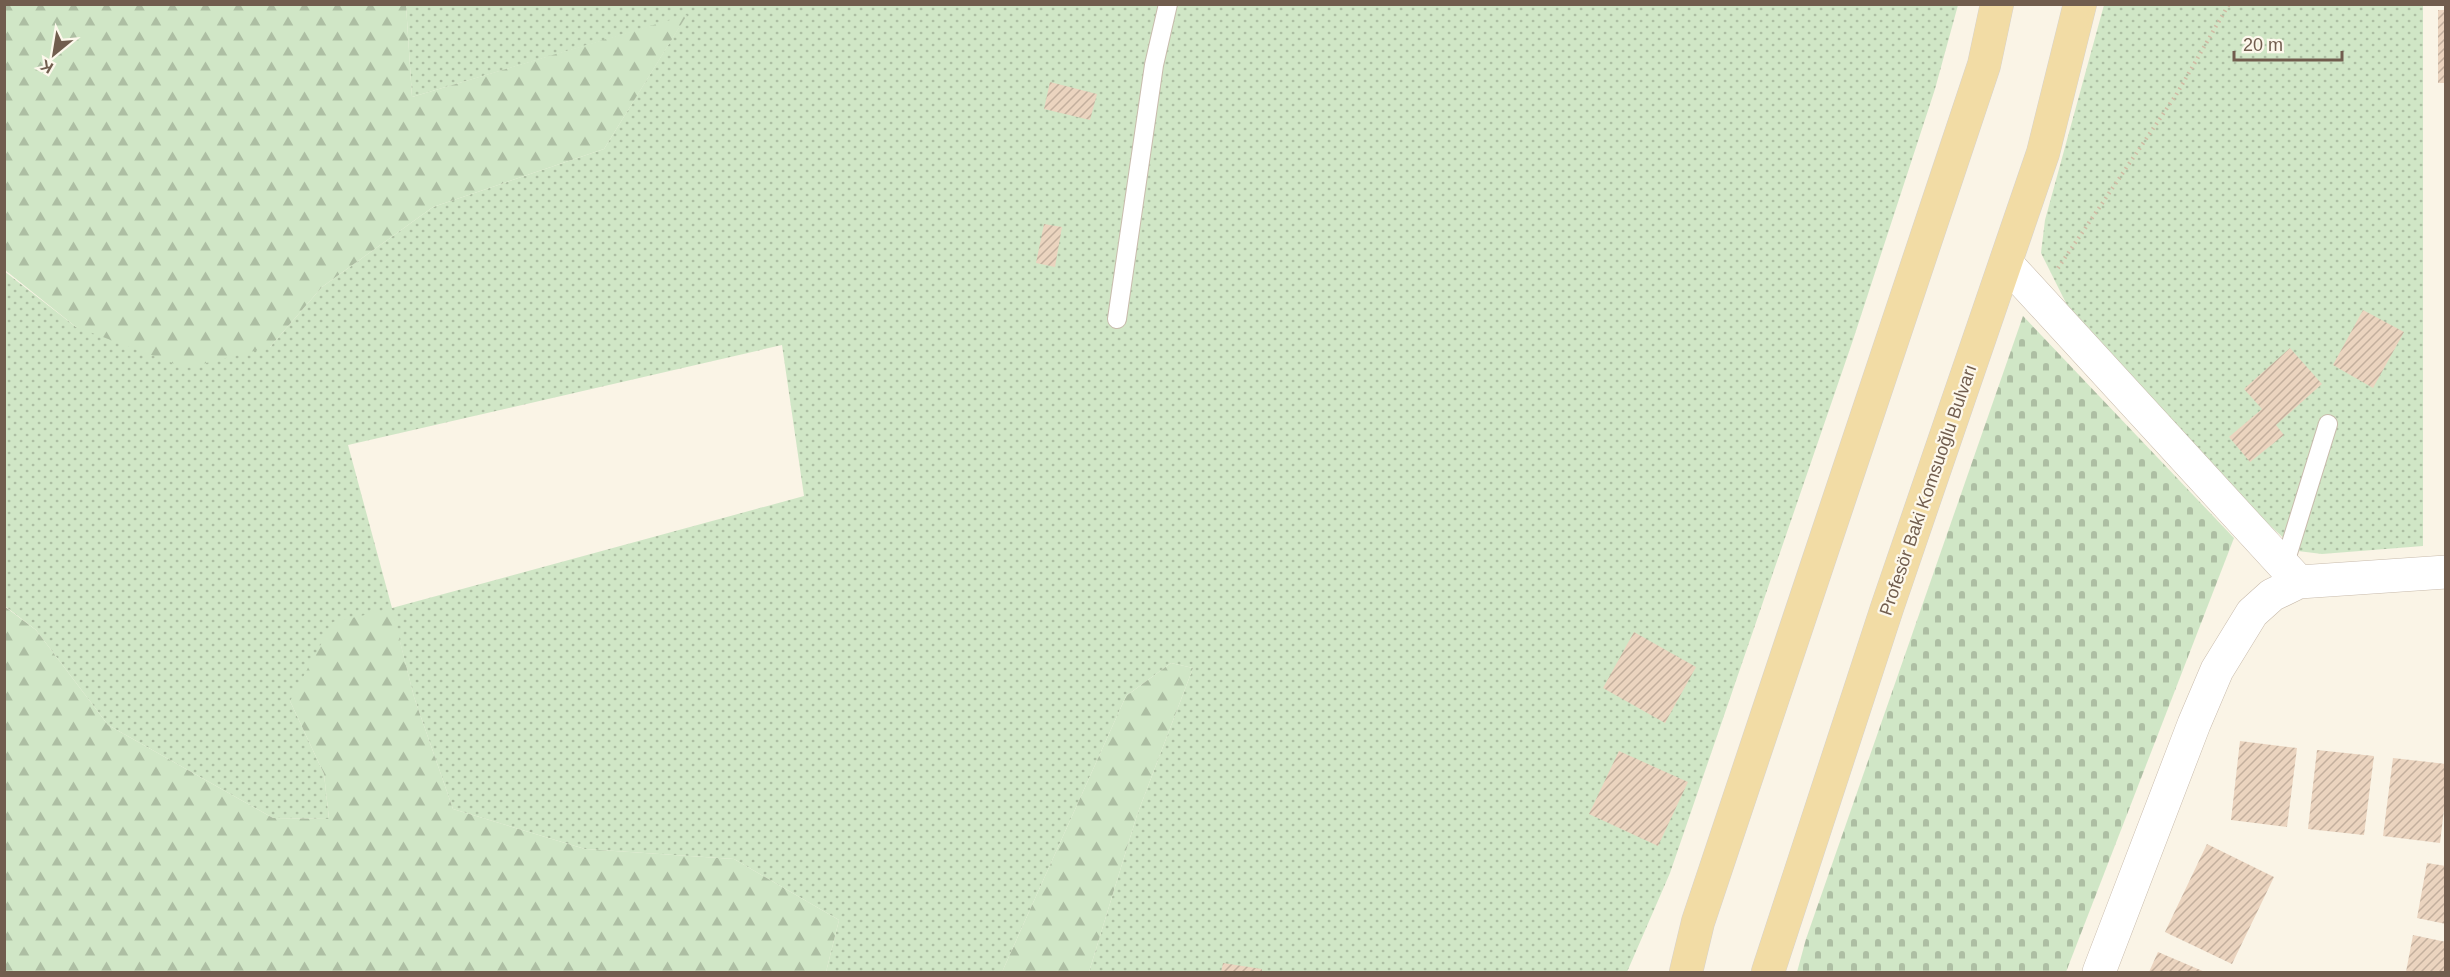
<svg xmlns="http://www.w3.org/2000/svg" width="2450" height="977" font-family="Helvetica,sans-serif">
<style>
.grass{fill:url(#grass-dots);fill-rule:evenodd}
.forest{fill:url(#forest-firs)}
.cemetery{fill:url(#cemetery-stones)}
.building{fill:url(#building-hatch)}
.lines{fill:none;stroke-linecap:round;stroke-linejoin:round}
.lane-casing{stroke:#c8bbac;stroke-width:20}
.street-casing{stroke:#c8bbac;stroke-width:34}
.primary-casing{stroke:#d7d2cd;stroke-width:34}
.path{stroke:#d1baa4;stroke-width:4;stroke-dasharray:1.5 4.5;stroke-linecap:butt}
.lane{stroke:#fff;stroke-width:18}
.street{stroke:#fff;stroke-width:33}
.primary{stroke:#f2dca5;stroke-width:33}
.labels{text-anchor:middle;stroke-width:4.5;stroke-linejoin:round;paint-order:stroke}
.street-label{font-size:18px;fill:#715d4e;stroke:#fdf8ec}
</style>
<defs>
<pattern id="grass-dots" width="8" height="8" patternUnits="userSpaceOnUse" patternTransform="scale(1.5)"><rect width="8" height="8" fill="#d0e6c6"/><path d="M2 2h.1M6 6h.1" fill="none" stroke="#adbea3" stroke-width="1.8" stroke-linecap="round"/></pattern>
<pattern id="forest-firs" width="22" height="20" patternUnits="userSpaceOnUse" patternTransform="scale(1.5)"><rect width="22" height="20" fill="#d0e6c6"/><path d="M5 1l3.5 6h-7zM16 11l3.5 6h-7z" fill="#adbea3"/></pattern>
<pattern id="cemetery-stones" width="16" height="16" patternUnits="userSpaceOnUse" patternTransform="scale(1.5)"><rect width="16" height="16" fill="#d0e6c6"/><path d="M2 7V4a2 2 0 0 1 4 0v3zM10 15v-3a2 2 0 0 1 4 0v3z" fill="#adbea3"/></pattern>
<pattern id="building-hatch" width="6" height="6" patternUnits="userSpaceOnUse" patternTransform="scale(1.5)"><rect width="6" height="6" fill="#ebd4bf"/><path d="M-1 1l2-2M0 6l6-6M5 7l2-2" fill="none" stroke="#c3af9d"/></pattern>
</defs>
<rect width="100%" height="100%" fill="#faf4e6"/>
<path class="grass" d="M406,5H1958L1935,89L1853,340L1670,873L1627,972H1089L1137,815L1193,668L1171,663L1126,696L1002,972H826L839,920L734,859L585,849L453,809L414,697L399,638L290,701L324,774L329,819L273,818L108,725L36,630L5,606L4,271L76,327L270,347L322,287L433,207L604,149L686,16L412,97ZM782,345L804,496L392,608L348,445Z
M2104,5H2423V546L2322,554L2298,551L2254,511L2070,311L2041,253L2045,220Z"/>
<path class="forest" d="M4,5H406L412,97L687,15L604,149L433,207L322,287L270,347L186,368L76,327L5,270Z
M4,606L36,630L108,725L273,818L329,819L324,774L290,701L333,622L392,609L414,697L453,809L585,849L734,859L839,920L826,972H5Z
M1171,663L1193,668L1137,815L1089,972H1002L1126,696Z"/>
<path class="cemetery" d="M2023,316L2234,538L2066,972H1797L1806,939Z"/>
<path class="building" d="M2438,10H2446V83H2438Z
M1050,82L1097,94L1090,120L1044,109Z
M1044,224L1062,227L1055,267L1036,263Z
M2363,310L2404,332L2373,388L2333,365Z
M2290,348L2322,384L2276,425L2284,435L2250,462L2229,437L2262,409L2244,389Z
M1634,632L1696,667L1665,723L1603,688Z
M2240,741L2297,748L2287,827L2231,820Z
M2317,750L2374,756L2364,835L2308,829Z
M1619,751L1688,782L1658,846L1589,814Z
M2393,758L2446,764V793L2440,843L2383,836Z
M2207,844L2274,877L2232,964L2165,932Z
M2427,863L2446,866V924L2417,918Z
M2413,935L2446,942V972H2406Z
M2158,952L2205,972H2149Z
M1223,963L1262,969V972H1221Z"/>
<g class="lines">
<defs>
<path id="lane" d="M1117,319L1154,65L1168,4
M2284,566L2328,424"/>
<path id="street" d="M2007,264L2299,582
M2099,972L2194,724L2217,670L2252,613L2272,595L2299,582L2446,572"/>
<path id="primary" d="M1686,972L1698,922L1984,65L1997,4
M1768,972L1887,608L2043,153L2080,4"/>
</defs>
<use href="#lane" class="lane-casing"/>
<use href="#street" class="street-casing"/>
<use href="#primary" class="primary-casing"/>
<path class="path" d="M2058,268L2176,95L2229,4"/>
<use href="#lane" class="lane"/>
<use href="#street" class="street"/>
<use href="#primary" class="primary"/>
</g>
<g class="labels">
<g class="street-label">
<text transform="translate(1928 490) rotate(-71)" y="6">Profesör Baki Komsuoğlu Bulvarı</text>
</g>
</g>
<rect width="2450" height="977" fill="none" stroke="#715d4e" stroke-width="12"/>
<g transform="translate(54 54) rotate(210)" stroke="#fdf8ec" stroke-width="4.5" paint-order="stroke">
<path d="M0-4.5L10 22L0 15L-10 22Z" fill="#715d4e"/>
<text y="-9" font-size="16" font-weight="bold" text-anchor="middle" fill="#715d4e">K</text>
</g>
<path d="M2234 51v9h108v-9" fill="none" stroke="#715d4e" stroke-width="3"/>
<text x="2243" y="51" font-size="18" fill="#715d4e" stroke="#fdf8ec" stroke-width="4.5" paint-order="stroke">20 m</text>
</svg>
